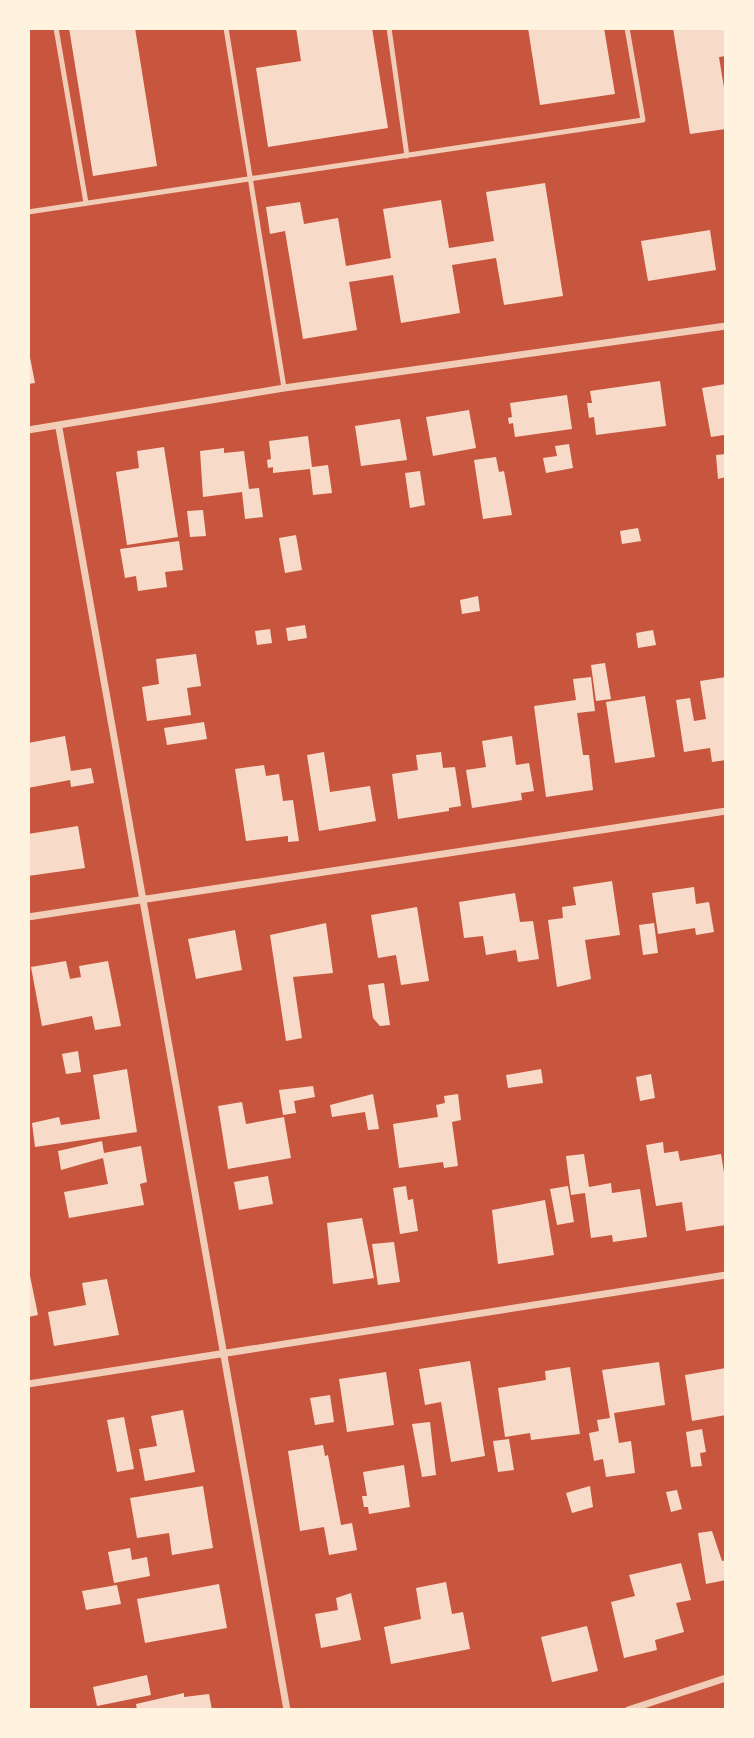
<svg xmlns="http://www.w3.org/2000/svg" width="754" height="1738" font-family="'Golos Text',sans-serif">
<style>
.building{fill:#f7dbc8}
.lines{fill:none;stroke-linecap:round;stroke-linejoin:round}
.service{stroke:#f1ccb7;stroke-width:5}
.minor{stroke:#f1ccb7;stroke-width:7}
</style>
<rect width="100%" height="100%" fill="#c8553d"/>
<path class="building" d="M69,28H135L157,166L93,176Z
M296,28H372L388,128L268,147L256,68L301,61Z
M528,28H604L615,94L540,105Z
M673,28H726V56L719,57L726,100V129L690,134Z
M545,183L563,296L504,305L496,258L452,265L460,313L401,323L393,275L349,282L357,330L303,339L285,231L270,234L266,207L300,202L304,224L338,218L346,266L391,258L383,209L441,200L449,248L494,241L486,192Z
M710,230L716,270L648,281L641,241Z
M28,347L35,383L28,384Z
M660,381L666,426L596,435L594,417L589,418L587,403H592L590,391Z
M726,384L724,435L711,437L702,388Z
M567,395L572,429L515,437L513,423L509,424L508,418L512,417L510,403Z
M469,410L476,448L433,456L426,417Z
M400,419L407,460L361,466L355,426Z
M308,436L312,467L328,465L332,493L313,495L310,469L273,473V467L268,468L267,460L271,459L269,441Z
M569,444L573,468L546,473L543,458L557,456L555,446Z
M164,447L178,537L127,545L116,472L139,468L137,451Z
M224,448V453L244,451L249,489L259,488L263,517L245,519L242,492L203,497L200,451Z
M726,454V477L718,479L716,455Z
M496,457L499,472L504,471L512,515L483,519L474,460Z
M420,471L425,505L410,508L405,473Z
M203,510L206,536L190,537L187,511Z
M638,528L641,541L622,544L620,531Z
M296,535L302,570L285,573L279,538Z
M179,541L183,570L165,572L167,587L138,591L136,576L125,578L120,549Z
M478,596L480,611L462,614L460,600Z
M305,625L307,638L288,641L286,628Z
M270,629L272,643L257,645L255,631Z
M653,630L656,645L638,648L636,633Z
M196,654L201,686L187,688L191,715L147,721L142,687L159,684L156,659Z
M605,663L611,699L596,701L591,665Z
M591,677L595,711L577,713L583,755H589L593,790L546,797L534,706L576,700L573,679Z
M726,677V760L712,762L710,748L684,752L676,700L690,698L694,721L706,719L700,681Z
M645,696L655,757L615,763L606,702Z
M204,722L207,739L167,745L164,728Z
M65,736L71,771L91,768L94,783L71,787L70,780L28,788V743Z
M512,736L516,765L529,763L534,791L521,793L522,800L472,808L466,770L486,767L482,741Z
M324,752L330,792L370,786L376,821L319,831L307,755Z
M441,752L443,768L455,767L461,806L449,808V811L398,819L392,774L418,770L416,755Z
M264,765L266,776L279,774L283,801L293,800L299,841L288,842V836L246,841L235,769Z
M78,826L85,868L28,876V834Z
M612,881L620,935L585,940L591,979L557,987L548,920L563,918L562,907L576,905L573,887Z
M694,887L696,904L709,902L714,932L696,935L695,928L658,934L652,893Z
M515,893L520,922L533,921L539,959L518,962L516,950L486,955L483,936L464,938L459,902Z
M417,907L429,981L401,985L396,955L378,958L371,915Z
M326,923L333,973L293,977L302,1038L286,1041L270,935Z
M654,923L658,953L643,955L639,925Z
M235,930L242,970L196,979L188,939Z
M66,961L70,979L81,977L79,966L108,961L121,1026L95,1030L92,1016L42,1026L31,967Z
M384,983L390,1025L380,1026L373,1018L368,985Z
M78,1051L81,1072L66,1074L62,1054Z
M127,1069L137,1132L35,1147L32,1123L59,1117L61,1125L100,1119L93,1075Z
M541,1069L543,1083L508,1088L506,1075Z
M651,1074L655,1098L640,1101L636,1077Z
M313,1086L315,1097L294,1101L296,1113L283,1115L279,1090Z
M373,1094L379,1129L368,1130L365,1112L332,1117L330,1105Z
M458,1094L461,1120L452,1122L458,1166L444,1168L443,1162L399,1168L393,1124L438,1117L436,1105L445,1103L444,1096Z
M242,1102L246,1124L284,1117L291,1158L228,1169L218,1106Z
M102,1141L104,1153L141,1146L147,1182L140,1184L144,1205L69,1218L64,1192L108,1184L103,1158L61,1170L58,1151Z
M663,1142L664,1153L678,1151L680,1161L721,1154L726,1185V1225L686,1231L682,1202L656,1206L646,1145Z
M584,1154L589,1187L611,1183L612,1193L640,1189L647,1237L613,1242L612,1235L591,1238L585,1193L571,1195L566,1156Z
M268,1176L273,1204L239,1210L234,1182Z
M406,1186L408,1200L413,1199L418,1231L400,1234L393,1188Z
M568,1186L574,1222L557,1225L550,1189Z
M545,1200L554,1255L498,1264L492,1210Z
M362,1218L374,1278L333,1284L327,1223Z
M394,1242L400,1282L378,1285L372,1244Z
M28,1266L38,1315L28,1317Z
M107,1279L119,1335L54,1346L48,1312L86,1305L82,1283Z
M470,1361L485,1456L451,1462L441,1402L425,1405L419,1369Z
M659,1362L665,1405L614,1413L619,1443L631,1441L635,1473L606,1477L603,1459L594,1461L589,1433L599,1431L597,1420L610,1418L602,1370Z
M570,1367L580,1434L531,1440L530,1433L505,1437L498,1388L546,1380L545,1371Z
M726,1368V1415L692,1421L685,1375Z
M386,1372L394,1425L347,1432L339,1379Z
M330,1395L334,1422L315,1425L310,1398Z
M183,1410L195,1472L145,1481L139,1449L157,1446L151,1416Z
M124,1417L134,1469L117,1472L107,1420Z
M430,1422L436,1475L422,1477L412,1424Z
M702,1429L706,1452L700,1453L702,1466L691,1467L686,1432Z
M509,1439L514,1470L498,1472L493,1441Z
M323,1445L325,1456L328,1455L341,1525L352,1523L357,1550L329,1555L324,1527L300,1531L288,1451Z
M404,1465L410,1507L369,1514L368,1507H364L362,1496H367L363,1472Z
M203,1486L213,1548L172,1555L169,1533L137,1538L130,1498Z
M590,1486L593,1507L572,1513L566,1493Z
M677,1490L682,1509L671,1512L666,1492Z
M712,1531L722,1561L726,1560V1580L706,1584L698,1533Z
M130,1548L132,1560L147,1557L150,1576L114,1583L108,1552Z
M681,1563L691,1600L676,1603L684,1632L655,1640L657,1650L624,1658L611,1602L635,1596L629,1575Z
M446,1582L452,1614L463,1612L470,1649L391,1664L384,1627L421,1619L416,1588Z
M219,1584L227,1628L145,1643L137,1599Z
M117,1585L121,1604L86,1610L82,1591Z
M351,1593L361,1640L321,1648L315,1614L338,1610L336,1598Z
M587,1626L598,1671L552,1682L541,1637Z
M147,1675L151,1695L97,1706L93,1687Z
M184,1693V1697L209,1694L212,1710H137L136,1704Z"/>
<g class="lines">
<path class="service" d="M56,28L86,203
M226,28L284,388
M389,28L407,156
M28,212L643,120L627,28"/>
<path class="minor" d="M59,428L287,1710
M28,430L284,388L726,326
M28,917L726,811
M28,1384L726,1275
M628,1710L726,1678"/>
</g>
<rect width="754" height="1738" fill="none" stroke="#fff3e0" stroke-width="60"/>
</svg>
